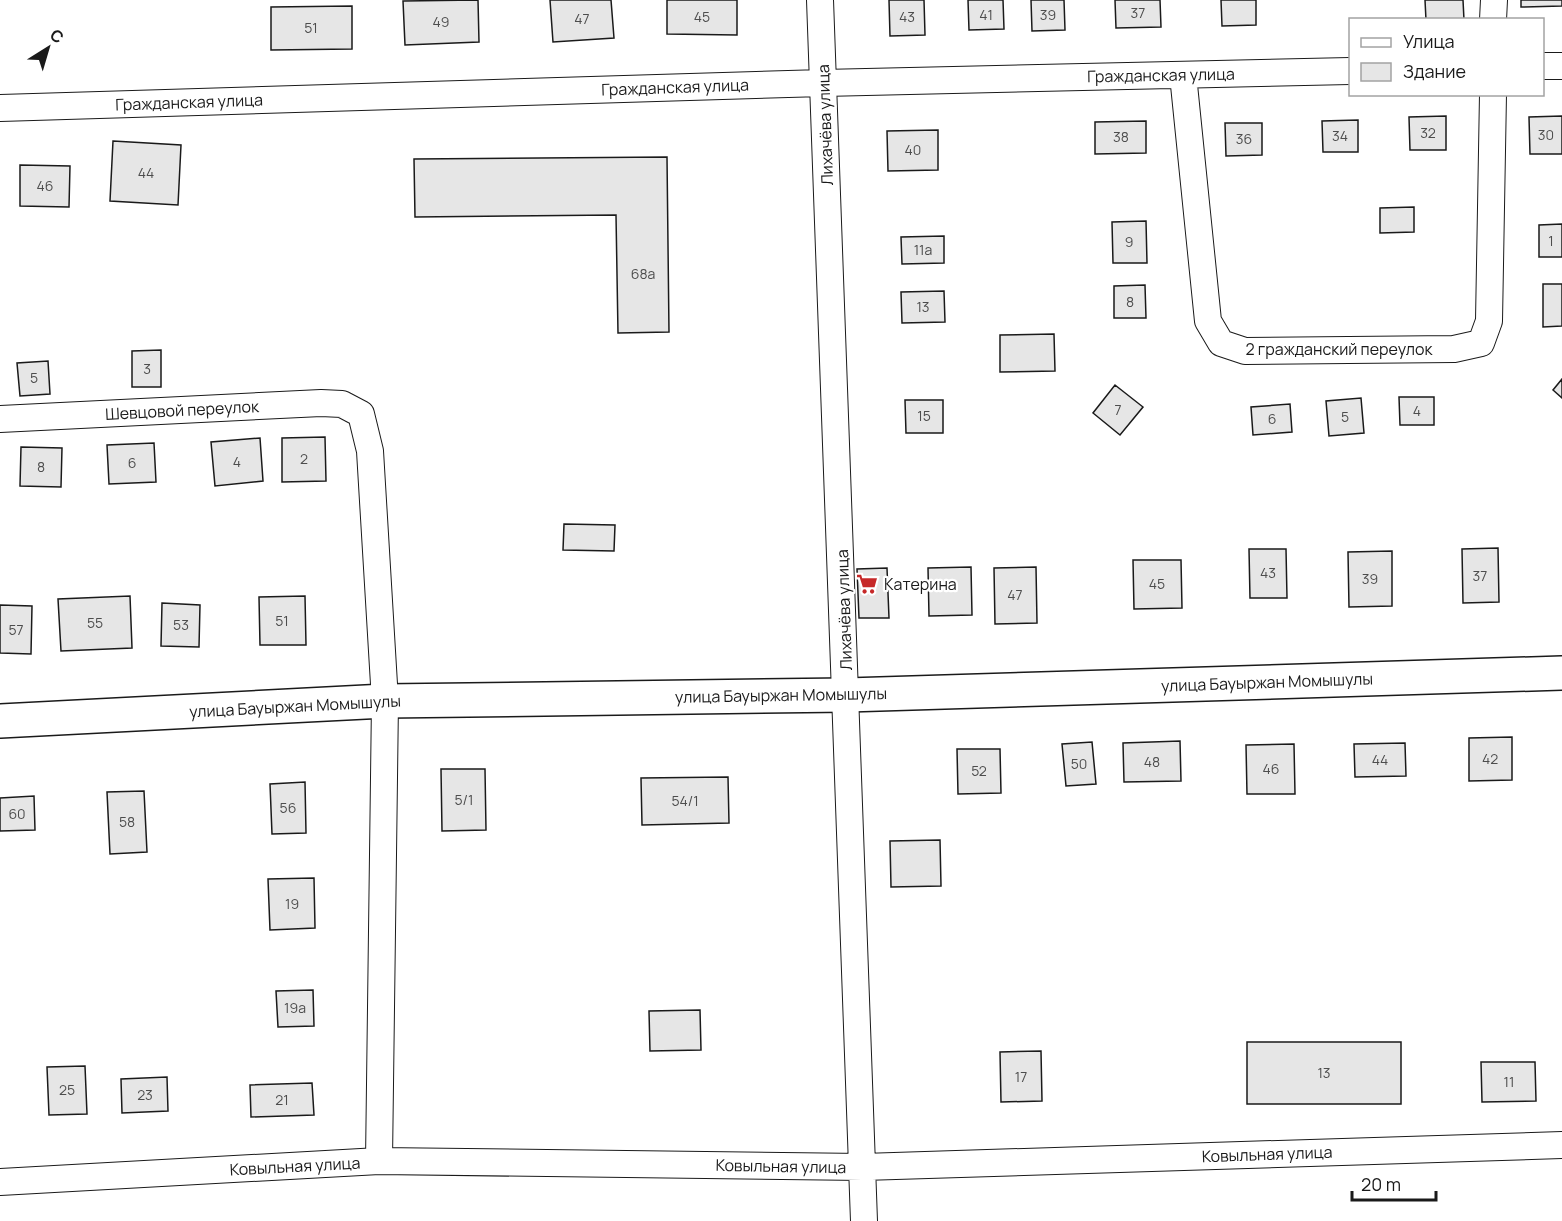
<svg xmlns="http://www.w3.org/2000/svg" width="1562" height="1221" font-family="Manrope,sans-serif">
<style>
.building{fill:#e6e6e6;stroke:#1a1a1a;stroke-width:1.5}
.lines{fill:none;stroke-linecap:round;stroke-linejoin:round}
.street-casing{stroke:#1a1a1a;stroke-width:28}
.secondary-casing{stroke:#1a1a1a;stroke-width:36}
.street{stroke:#fff;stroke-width:26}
.secondary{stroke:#fff;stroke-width:33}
.labels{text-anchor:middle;stroke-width:4.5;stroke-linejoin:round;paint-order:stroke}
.number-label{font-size:14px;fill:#4d4d4d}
.street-label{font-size:16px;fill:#1a1a1a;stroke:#fff}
.poi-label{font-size:16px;fill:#1a1a1a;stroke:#fff;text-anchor:start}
</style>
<rect width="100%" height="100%" fill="#fff"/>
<path class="building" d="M478,0L479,42L405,45L403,1Z
M550,0H611L614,38L553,42Z
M667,0H737V35L667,34Z
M889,0H924L925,35L890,36Z
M968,0H1003L1004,29L969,30Z
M1031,0H1064L1065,30L1032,31Z
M1115,0H1160L1161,27L1116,28Z
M1221,0H1256V25L1222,26Z
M1425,0H1463L1464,20H1426Z
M1521,0H1562V6L1521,7Z
M352,6V49L271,50V7Z
M1446,116V150H1410L1409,117Z
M1562,116V154H1530L1529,117Z
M1358,120V152H1323L1322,121Z
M1146,121V153L1095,154V122Z
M1225,123H1262V155L1226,156Z
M938,130V170L888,171L887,131Z
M113,141L181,145L178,205L110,201Z
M667,157L669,332L618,333L616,215L415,217L414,159Z
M20,165L70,166L69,207L20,206Z
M1414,207V232L1380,233V208Z
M1146,221L1147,263H1113L1112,222Z
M1562,224V257H1539V225Z
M944,236V263L902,264L901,237Z
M1543,284H1562V326L1543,327Z
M1145,285L1146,318H1114V286Z
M944,291L945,322L902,323L901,292Z
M1054,334L1055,371L1000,372V335Z
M161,350V387H132V351Z
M48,361L50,394L20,396L17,363Z
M1562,379V398L1553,390Z
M1115,385L1143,407L1120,435L1093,413Z
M1399,397H1434V425H1400Z
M1361,398L1364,433L1329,436L1326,401Z
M905,400H943V433H906Z
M1290,404L1292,432L1253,435L1251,407Z
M325,437L326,481L282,482V438Z
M260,438L263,481L215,486L211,442Z
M154,443L156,482L109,484L107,445Z
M21,447L62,448L61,487L20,486Z
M564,524L615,525L614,551L563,550Z
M1498,548L1499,602L1463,603L1462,549Z
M1249,549H1286L1287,598H1250Z
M1392,551V606L1349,607L1348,552Z
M1133,560H1181L1182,608L1134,609Z
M971,567L972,615L929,616L928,568Z
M1036,567L1037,623L995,624L994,568Z
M887,568L889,618H859L857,569Z
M130,596L132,648L61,651L58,599Z
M305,596L306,645H260L259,597Z
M162,603L200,605L199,647L161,646Z
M0,605L32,606L31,654L0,653Z
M1512,737V780L1469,781V738Z
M1180,741L1181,781L1124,782L1123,743Z
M1092,742L1096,784L1066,786L1062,744Z
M1405,743L1406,776L1355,777L1354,744Z
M1294,744L1295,794H1247L1246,745Z
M957,749H1000L1001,793L958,794Z
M441,769H485L486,830L442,831Z
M728,777L729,823L642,825L641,778Z
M305,782L306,833L272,834L270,784Z
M144,791L147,852L110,854L107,792Z
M34,796L35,830L0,831V798Z
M940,840L941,886L891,887L890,841Z
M314,878L315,928L270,930L268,879Z
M313,990L314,1026L278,1027L276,991Z
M700,1010L701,1050L650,1051L649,1011Z
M1247,1042H1401V1104H1247Z
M1041,1051L1042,1101L1001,1102L1000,1052Z
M1481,1062H1535L1536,1101L1482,1102Z
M85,1066L87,1114L49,1115L47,1067Z
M167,1077L168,1111L122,1113L121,1079Z
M312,1083L314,1115L251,1117L250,1085Z"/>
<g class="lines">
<defs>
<path id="street" d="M820,0L864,1221
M1493,20L1494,0
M1542,66H1562
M1183,75L1208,321L1221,343L1245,351L1454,349L1481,343L1489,321L1493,94
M0,108L823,83L1350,71
M0,419L321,403L342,404L361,414L370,451L385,701L379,1161
M0,1182L379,1161L863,1167L1562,1145"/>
<path id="secondary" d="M0,721L385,701L847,695L1562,673"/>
</defs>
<use href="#street" class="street-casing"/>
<use href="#secondary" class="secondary-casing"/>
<use href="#street" class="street"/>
<use href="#secondary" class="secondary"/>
</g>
<defs>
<symbol id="supermarket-bare" viewBox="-9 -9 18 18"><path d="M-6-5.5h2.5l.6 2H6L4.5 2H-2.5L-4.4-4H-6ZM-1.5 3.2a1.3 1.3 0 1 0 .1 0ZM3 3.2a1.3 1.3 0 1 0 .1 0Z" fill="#c62828" stroke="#fff" stroke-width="2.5" paint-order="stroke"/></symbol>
</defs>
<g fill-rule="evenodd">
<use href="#supermarket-bare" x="852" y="569" width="30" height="30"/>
</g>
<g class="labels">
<g class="number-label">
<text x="1138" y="18">37</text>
<text x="986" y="20">41</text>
<text x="1048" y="20">39</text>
<text x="702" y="22">45</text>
<text x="907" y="22">43</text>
<text x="582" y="24">47</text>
<text x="441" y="27">49</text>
<text x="311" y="33">51</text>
<text x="1428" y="138">32</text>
<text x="1546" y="140">30</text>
<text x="1340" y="141">34</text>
<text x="1121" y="142">38</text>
<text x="1244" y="144">36</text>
<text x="913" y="155">40</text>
<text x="146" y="178">44</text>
<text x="45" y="191">46</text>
<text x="1551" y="246">1</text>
<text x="1129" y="247">9</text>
<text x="923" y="255">11а</text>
<text x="643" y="279">68а</text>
<text x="1130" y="307">8</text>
<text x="923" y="312">13</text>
<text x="147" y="374">3</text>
<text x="34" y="383">5</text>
<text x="1118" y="415">7</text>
<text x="1417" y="416">4</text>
<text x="924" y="421">15</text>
<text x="1345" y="422">5</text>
<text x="1272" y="424">6</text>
<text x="304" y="464">2</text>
<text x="237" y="467">4</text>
<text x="132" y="468">6</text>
<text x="41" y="472">8</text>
<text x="1268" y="578">43</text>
<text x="1480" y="581">37</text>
<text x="1370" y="584">39</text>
<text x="1157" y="589">45</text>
<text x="1015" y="600">47</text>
<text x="282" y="626">51</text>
<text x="95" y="628">55</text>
<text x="181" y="630">53</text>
<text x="16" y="635">57</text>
<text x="1490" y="764">42</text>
<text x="1380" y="765">44</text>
<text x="1152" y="767">48</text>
<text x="1079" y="769">50</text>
<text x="1271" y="774">46</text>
<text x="979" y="776">52</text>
<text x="464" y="805">5/1</text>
<text x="685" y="806">54/1</text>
<text x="288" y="813">56</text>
<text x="17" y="819">60</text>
<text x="127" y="827">58</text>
<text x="292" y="909">19</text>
<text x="295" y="1013">19а</text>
<text x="1324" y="1078">13</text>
<text x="1021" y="1082">17</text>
<text x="1509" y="1087">11</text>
<text x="67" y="1095">25</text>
<text x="145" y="1100">23</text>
<text x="282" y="1105">21</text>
</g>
<g class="street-label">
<text transform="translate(1161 75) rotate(-1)" y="6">Гражданская улица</text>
<text transform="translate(675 87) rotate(-2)" y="6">Гражданская улица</text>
<text transform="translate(189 102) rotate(-2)" y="6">Гражданская улица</text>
<text transform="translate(825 125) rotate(-92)" y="6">Лихачёва улица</text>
<text x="1339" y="355">2 гражданский переулок</text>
<text transform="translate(182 410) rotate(-3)" y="6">Шевцовой переулок</text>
<text transform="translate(844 610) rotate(-92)" y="6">Лихачёва улица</text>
<text transform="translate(1267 682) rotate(-2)" y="6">улица Бауыржан Момышулы</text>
<text transform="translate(781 695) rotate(-1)" y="6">улица Бауыржан Момышулы</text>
<text transform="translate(295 706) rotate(-3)" y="6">улица Бауыржан Момышулы</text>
<text transform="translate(1267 1154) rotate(-2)" y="6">Ковыльная улица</text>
<text transform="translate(295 1166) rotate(-3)" y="6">Ковыльная улица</text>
<text transform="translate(781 1166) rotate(1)" y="6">Ковыльная улица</text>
</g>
<g class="poi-label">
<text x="884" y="590">Катерина</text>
</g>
</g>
<rect x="1349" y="18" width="195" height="78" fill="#ffffff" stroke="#a3a3a3" stroke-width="1.5"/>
<rect x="1361" y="38" width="30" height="9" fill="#ffffff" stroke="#a3a3a3" stroke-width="1.5"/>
<text x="1403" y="48" font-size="18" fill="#1a1a1a">Улица</text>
<rect x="1361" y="63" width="30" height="18" fill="#e6e6e6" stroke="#a3a3a3" stroke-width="1.5"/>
<text x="1403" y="78" font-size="18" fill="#1a1a1a">Здание</text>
<g transform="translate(48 48) rotate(37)" stroke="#ffffff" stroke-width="4.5" paint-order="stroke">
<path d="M0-4.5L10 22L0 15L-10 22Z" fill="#1a1a1a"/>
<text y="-9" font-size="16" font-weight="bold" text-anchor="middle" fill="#1a1a1a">С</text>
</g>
<path d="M1352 1191v9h84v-9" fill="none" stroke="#1a1a1a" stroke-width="3"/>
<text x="1361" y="1191" font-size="18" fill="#1a1a1a" stroke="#ffffff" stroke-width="4.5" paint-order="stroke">20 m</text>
</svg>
